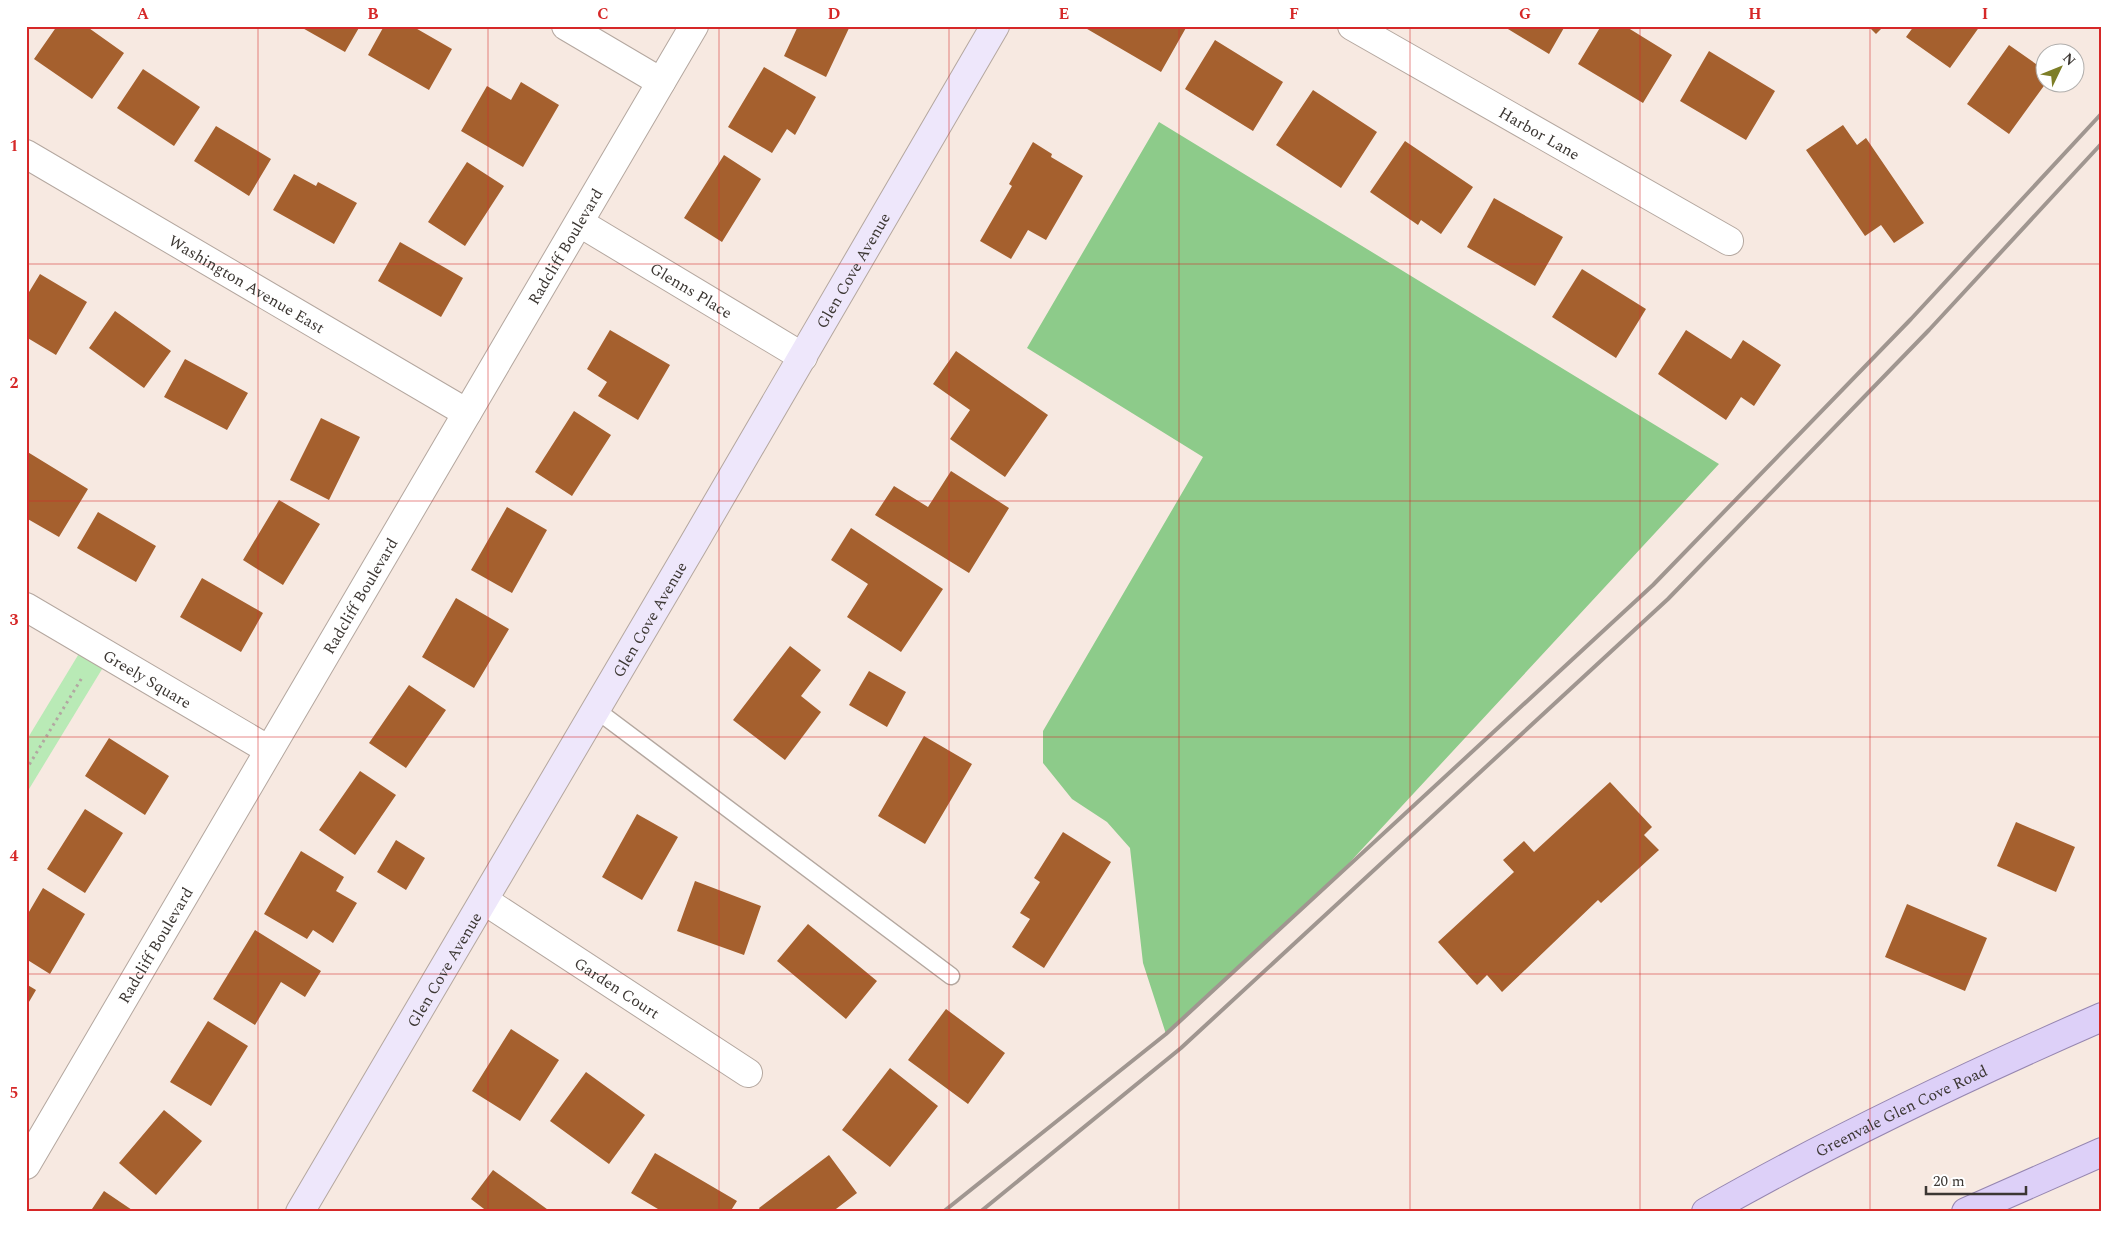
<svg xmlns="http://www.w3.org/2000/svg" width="2128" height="1238" font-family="Spectral,serif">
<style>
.green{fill:#b9eab6}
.forest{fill:#8dcb8a}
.building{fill:#a5602e}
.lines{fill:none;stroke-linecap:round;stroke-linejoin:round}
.lane-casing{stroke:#b4a79f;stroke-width:19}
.street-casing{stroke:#b4a79f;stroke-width:30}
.secondary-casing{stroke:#b4a79f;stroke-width:30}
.primary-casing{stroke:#9686b0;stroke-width:30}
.path{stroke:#b2a7a1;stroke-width:3;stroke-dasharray:2.5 4;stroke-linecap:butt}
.lane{stroke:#fff;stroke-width:16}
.street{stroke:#fff;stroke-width:28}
.secondary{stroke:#eee7fb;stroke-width:28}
.primary{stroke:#ddd0f8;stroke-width:28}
.rail{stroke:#a09690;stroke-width:4}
.grid{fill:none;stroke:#d62828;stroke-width:1;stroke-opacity:0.55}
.labels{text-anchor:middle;stroke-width:5;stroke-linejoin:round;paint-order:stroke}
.street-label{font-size:16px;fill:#3c3733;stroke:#fff}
.neatline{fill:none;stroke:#d62828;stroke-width:2}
.grid-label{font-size:16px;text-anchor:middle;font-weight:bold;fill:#d62828}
</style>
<rect width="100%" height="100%" fill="#f7e9e1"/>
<path class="green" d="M86,642L110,656L26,794V741Z"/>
<path class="forest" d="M1159,122L1719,464L1325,889L1166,1034L1143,963L1130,848L1107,822L1072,799L1043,763V731L1203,457L1027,348Z"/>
<path class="building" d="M57,26H86L124,53L92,99L34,59Z
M299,26H360L345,52Z
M384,26H412L452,49L429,90L368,55Z
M798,26H850L826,77L784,56Z
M1082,26H1187L1161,72Z
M1503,26H1565L1549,54Z
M1601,26H1625L1672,55L1643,103L1578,64Z
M1868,26H1884L1876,34Z
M1914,26H1980L1950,68L1906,37Z
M1215,40L1283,82L1253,131L1185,89Z
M2009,45L2046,71V83L2009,134L1967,104Z
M1709,51L1775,91L1746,140L1680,101Z
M764,67L816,97L795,135L787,129L772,153L728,127Z
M143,69L200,107L174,146L117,108Z
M521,82L559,105L523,167L461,131L487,86L511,100Z
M1313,90L1377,132L1341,188L1276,145Z
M1843,125L1857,145L1866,138L1924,223L1894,243L1881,225L1865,236L1806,150Z
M216,126L271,159L249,196L194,161Z
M1405,141L1473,187L1441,234L1421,220L1418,225L1370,192Z
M1033,142L1052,154L1051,157L1083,176L1046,240L1028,230L1011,259L980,241L1012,186L1009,184Z
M724,155L761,179L722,242L684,218Z
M467,162L504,186L465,246L428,222Z
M294,174L316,186L318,182L357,203L334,244L273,210Z
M1494,198L1563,237L1535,286L1467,247Z
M400,242L463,278L441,317L378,281Z
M1582,269L1646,309L1616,358L1552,317Z
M40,274L87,302L56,355L26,337V297Z
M115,311L171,351L144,388L89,348Z
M610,330L670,365L638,420L598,396L607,382L587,369Z
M1686,330L1731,359L1743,340L1781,365L1754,406L1741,397L1726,420L1658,374Z
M956,351L1048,415L1005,477L950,439L970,410L933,384Z
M185,359L248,393L227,430L164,397Z
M574,411L611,435L572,496L535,472Z
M321,418L360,437L329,500L290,480Z
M26,451L88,489L59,537L26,518Z
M951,471L1009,508L969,573L875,515L894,486L928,507Z
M279,500L320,524L283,585L243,560Z
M507,507L547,530L512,593L471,570Z
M98,512L156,546L136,582L77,548Z
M851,528L943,589L901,652L847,617L868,584L831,560Z
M202,578L263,613L241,652L180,617Z
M456,598L509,629L474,688L422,657Z
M790,646L821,670L801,696L821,712L785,760L733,720Z
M869,671L906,692L887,727L849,705Z
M409,685L446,710L406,768L369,743Z
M924,736L972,764L925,844L878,816Z
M109,738L169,776L145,815L85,776Z
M360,771L396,795L355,855L319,830Z
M1610,782L1652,827L1644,835L1659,850L1601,903L1598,900L1502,992L1487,975L1477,985L1438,942L1514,872L1503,860L1524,841L1534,852Z
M85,809L123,833L85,893L47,869Z
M637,814L678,837L642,900L602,877Z
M2016,822L2075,847L2056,892L1997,866Z
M1063,832L1111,862L1044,968L1012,947L1030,919L1020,913L1040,882L1034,878Z
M396,840L425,858L406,890L377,872Z
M301,851L344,877L336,891L357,903L333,943L313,930L307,939L264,914Z
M695,881L761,906L744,955L677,931Z
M43,888L85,914L50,974L26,959V917Z
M1907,904L1987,938L1965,991L1885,957Z
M808,924L877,981L846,1019L777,961Z
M255,930L321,971L305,997L281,982L255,1025L213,999Z
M26,984L36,990L26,1007Z
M946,1009L1005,1053L968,1104L908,1060Z
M208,1021L248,1046L211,1106L170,1082Z
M511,1029L559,1060L520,1121L472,1091Z
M890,1068L938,1106L890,1167L842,1130Z
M586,1072L645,1115L609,1164L550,1121Z
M164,1110L202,1141L156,1195L119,1163Z
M655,1153L737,1201L730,1212H663L631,1193Z
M829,1155L857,1193L832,1212H761L759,1208Z
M493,1170L551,1212H488L471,1199Z
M104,1191L135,1212H90Z"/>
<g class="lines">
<defs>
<path id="lane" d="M595,709L951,976"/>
<g id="street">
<path d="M566,26L661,82"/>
<path id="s1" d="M1352,26L1729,241"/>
<path id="s2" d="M26,154L467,413"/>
<path id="s3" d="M580,223L803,357"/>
<path id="s4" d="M26,607L269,750"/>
<path id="s5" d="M485,901L748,1073"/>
<path id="s6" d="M26,1165L694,26"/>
</g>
<g id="secondary">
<path id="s7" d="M300,1212C535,818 764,422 995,26"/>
</g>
<g id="primary">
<path id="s8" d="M1706,1212C1834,1139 1967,1076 2102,1017"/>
<path d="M1966,1212L2102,1152"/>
</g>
</defs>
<use href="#lane" class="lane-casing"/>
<use href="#street" class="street-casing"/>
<use href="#secondary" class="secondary-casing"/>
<use href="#primary" class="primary-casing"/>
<path class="path" d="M26,770L83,676"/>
<use href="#lane" class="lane"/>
<use href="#street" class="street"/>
<use href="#secondary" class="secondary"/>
<use href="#primary" class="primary"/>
<path class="rail" d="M943,1212L1166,1034L1653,585L1911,319L2102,113
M980,1212L1181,1048L1668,599L1929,330L2102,143"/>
</g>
<path class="grid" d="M258,26V1212M488,26V1212M719,26V1212M949,26V1212M1179,26V1212M1410,26V1212M1640,26V1212M1870,26V1212M26,264H2102M26,501H2102M26,737H2102M26,974H2102"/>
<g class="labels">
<g class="street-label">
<text dy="6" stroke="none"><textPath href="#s1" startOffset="216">Harbor Lane</textPath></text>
<text dy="6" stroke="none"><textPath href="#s6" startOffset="1065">Radcliff Boulevard</textPath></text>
<text dy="6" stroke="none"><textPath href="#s7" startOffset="1092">Glen Cove Avenue</textPath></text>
<text dy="6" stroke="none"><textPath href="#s2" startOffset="256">Washington Avenue East</textPath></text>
<text dy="6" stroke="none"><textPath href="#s3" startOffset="130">Glenns Place</textPath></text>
<text dy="6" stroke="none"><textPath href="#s6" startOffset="660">Radcliff Boulevard</textPath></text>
<text dy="6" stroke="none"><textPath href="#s7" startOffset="688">Glen Cove Avenue</textPath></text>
<text dy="6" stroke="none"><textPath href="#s4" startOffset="141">Greely Square</textPath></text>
<text dy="6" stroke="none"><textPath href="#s6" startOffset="255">Radcliff Boulevard</textPath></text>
<text dy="6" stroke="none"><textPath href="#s7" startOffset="282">Glen Cove Avenue</textPath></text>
<text dy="6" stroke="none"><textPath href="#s5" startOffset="158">Garden Court</textPath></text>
<text dy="6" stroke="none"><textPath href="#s8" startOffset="220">Greenvale Glen Cove Road</textPath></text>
</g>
</g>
<rect width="2128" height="1238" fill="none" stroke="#ffffff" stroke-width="55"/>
<g transform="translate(2060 68) rotate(47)"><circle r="24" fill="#ffffff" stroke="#b1afad"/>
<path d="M0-4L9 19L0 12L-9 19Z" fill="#7d7e27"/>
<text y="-8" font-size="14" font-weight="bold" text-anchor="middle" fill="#3c3733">N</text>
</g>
<path d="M1926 1186v8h100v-8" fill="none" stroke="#3c3733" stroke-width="2.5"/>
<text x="1933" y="1186" font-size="15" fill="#3c3733" stroke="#ffffff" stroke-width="4" paint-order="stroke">20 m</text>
<rect x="28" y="28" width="2072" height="1182" class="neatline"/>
<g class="grid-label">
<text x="143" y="19">A</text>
<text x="373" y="19">B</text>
<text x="603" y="19">C</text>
<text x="834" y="19">D</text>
<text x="1064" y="19">E</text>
<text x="1294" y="19">F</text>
<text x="1525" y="19">G</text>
<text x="1755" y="19">H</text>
<text x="1985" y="19">I</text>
<text x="14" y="151">1</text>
<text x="14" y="388">2</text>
<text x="14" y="625">3</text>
<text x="14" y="861">4</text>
<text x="14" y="1098">5</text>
</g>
</svg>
